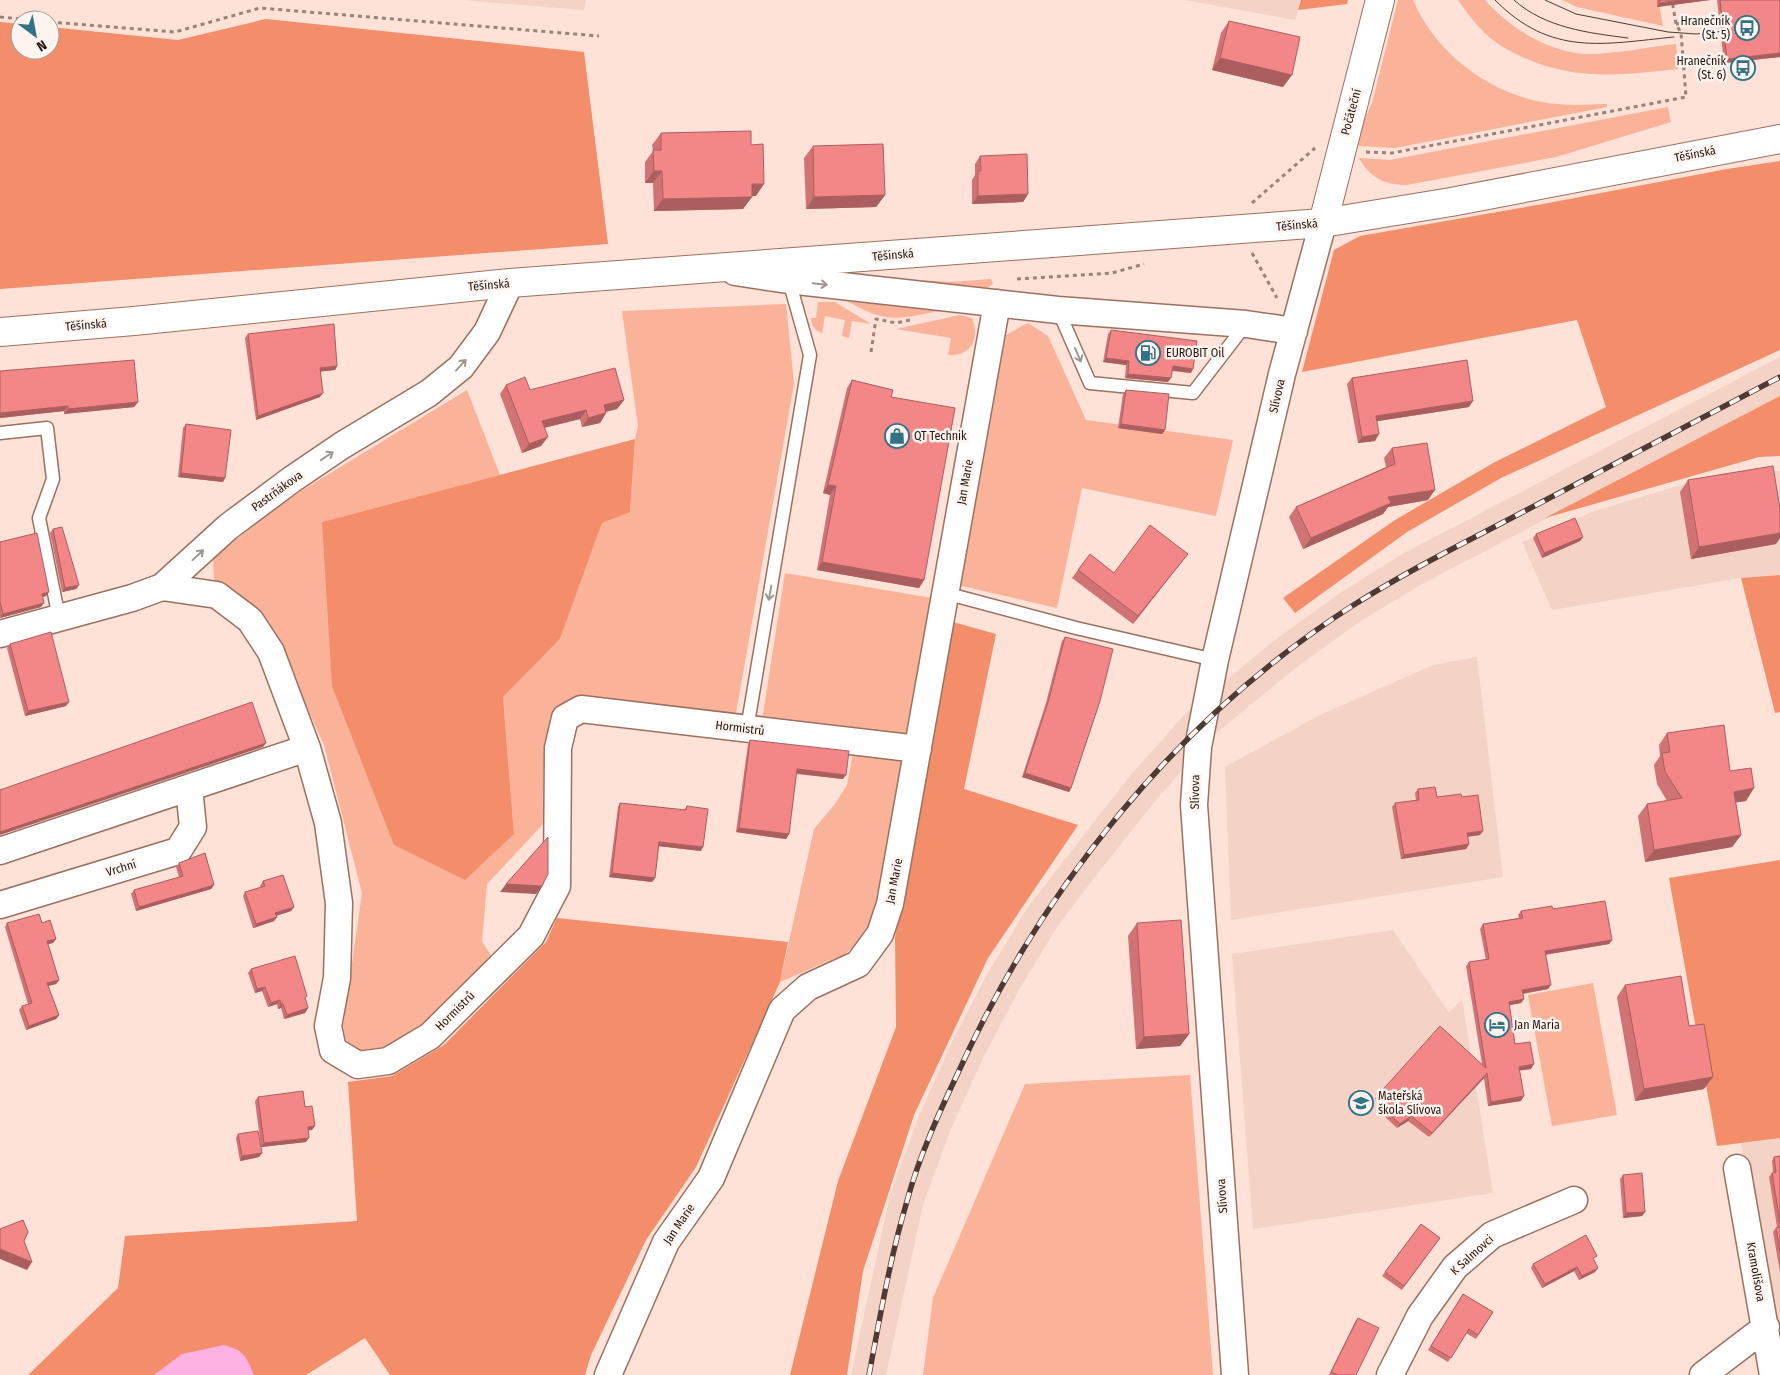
<svg xmlns="http://www.w3.org/2000/svg" width="1780" height="1375" font-family="'Fira Sans Condensed',sans-serif">
<style>
.built{fill:#f4d2c6}
.green{fill:#fab299}
.forest{fill:#f48e6a}
.water{fill:#fdb2e3}
.lines{fill:none;stroke-linecap:round;stroke-linejoin:round}
.service-casing{stroke:#9b7061;stroke-width:15}
.minor-casing{stroke:#9b7061;stroke-width:29}
.tertiary-casing{stroke:#9b7061;stroke-width:30}
.secondary-casing{stroke:#9b7061;stroke-width:30}
.path{stroke:#9a827a;stroke-width:3;stroke-dasharray:4 4;stroke-linecap:butt}
.service{stroke:#fff;stroke-width:12}
.minor{stroke:#fff;stroke-width:26}
.tertiary{stroke:#fff;stroke-width:28}
.secondary{stroke:#fff;stroke-width:28}
.tram{stroke:#4d3a33;stroke-width:1}
.rail-casing{stroke:#4d3a33;stroke-width:5.5}
.rail{stroke:#fdf3ef;stroke-width:4;stroke-dasharray:11;stroke-linecap:butt}
.wall{fill:#d17374}
.shaded-wall{fill:#aa5e5e}
.building{fill:#f38687;stroke:#aa5e5e}
.oneway{stroke:#9e9693}
.labels{text-anchor:middle;stroke-width:5;stroke-linejoin:round;paint-order:stroke}
.poi-label{font-size:12px;fill:#271610;stroke:#fdf3ef;text-anchor:start}
.street-label{font-size:12px;fill:#271610;stroke:#fdf3ef}
</style>
<rect width="100%" height="100%" fill="#fee1d7"/>
<path class="built" d="M462,0H586L584,10Z
M1184,0H1301L1295,20Z
M1780,357V396L1422,584L1359,622L1297,667L1210,738L1156,800L1094,878L1057,927L1020,988L984,1056L950,1131L923,1205L886,1375H851L890,1195L918,1118L953,1040L989,971L1028,907L1129,777L1186,713L1275,640L1340,593L1404,553Z
M1780,471V575L1741,578L1552,610L1522,542L1592,512L1674,487L1721,478Z
M1477,657L1503,877L1231,920L1225,767L1320,715L1433,665Z
M1393,930L1449,1013L1462,999L1493,1193L1253,1229L1232,954Z
M1780,1138V1342H1779L1741,1143Z"/>
<path class="green" d="M1398,0H1413C1435,52 1487,92 1542,102C1564,106 1585,105 1607,104V107L1395,148L1358,146V133L1372,103Z
M1458,0H1485C1510,28 1548,53 1588,54C1617,54 1647,47 1676,44L1678,69C1619,75 1572,82 1516,54C1504,48 1492,41 1482,30C1473,21 1465,10 1458,0Z
M1562,0H1658L1663,26L1577,7Z
M1668,107L1671,122L1556,157L1407,185C1385,185 1370,178 1359,158L1390,160Z
M902,279L952,282L991,279L993,284L977,295L886,280Z
M847,301L940,311C896,319 888,324 847,301Z
M818,302H835L871,324L852,321L849,338L842,336L845,320L825,316L822,333C814,330 812,326 811,318H816Z
M786,304L794,383L735,719L576,701L546,821L487,884L482,941L493,959L415,1035L385,1048L363,1052L347,1045L343,1026L362,893L324,745L279,646L214,582L213,558L291,497L467,390L500,475L322,522L514,834L503,697L560,639L602,523L630,511L635,439L638,426L622,311Z
M960,315L972,318C980,337 972,357 948,355L951,338L896,329Z
M1028,323L1048,336L1086,420L1233,440L1216,516L1082,488L1057,608L958,585L1006,335Z
M785,573L932,598L905,738L762,720Z
M854,749L904,760L878,903L867,934L845,954L780,982L814,829L835,804L847,785Z
M1593,983L1617,1115L1552,1126L1528,995Z
M1190,1075L1213,1375H923L933,1298L1025,1084Z"/>
<path class="forest" d="M1301,0H1348L1347,4L1298,10Z
M266,19L584,52L608,244L0,289V22L20,24V50H50V27L178,40Z
M1780,161V350L1501,478L1407,532L1295,613L1283,598L1395,520L1495,462L1606,407L1577,320L1302,372L1334,250L1360,236L1543,204L1727,169Z
M1780,396V456L1759,457L1545,518Z
M635,439L630,512L602,523L560,639L503,697L514,834L465,880L394,845L332,686L322,522Z
M1780,575V712L1775,713L1741,578Z
M953,622L996,634L964,789L1078,825L988,958L914,1115L863,1271L847,1375H790L838,1181L896,1027L895,937Z
M1780,860V1138L1717,1146L1669,878Z
M557,918L788,942L780,982L696,1167L646,1240L591,1355L585,1375H390L365,1338L306,1375H28L118,1288L125,1236L357,1221L348,1082L392,1076L444,1045L546,942Z"/>
<path class="water" d="M224,1345C244,1350 246,1356 254,1375H154L182,1354Z"/>
<g class="lines">
<defs>
<path id="service" d="M1058,310L1090,383L1193,393L1246,324
M0,433L47,428L53,479L39,518L59,618
M945,593L1076,628L1215,660
M747,729L810,355L788,277"/>
<path id="minor" d="M735,272L788,280L1058,310L1246,324L1294,331
M162,587L217,595L250,620L271,652L307,748L328,823L339,903L337,978L328,1026L333,1050L358,1065L388,1061L430,1036L531,936L557,886L558,748L565,718L581,709L918,749
M0,634L132,598L162,587L228,527L291,480L341,446L429,393L461,367L487,332L510,283
M0,851L307,748
M0,905L178,851L193,827L189,788
M1737,1168L1773,1375
M608,1375L666,1242L711,1178L782,1010L808,987L858,964L880,934L890,904L997,303
M1235,1375L1194,805L1198,747L1215,660L1282,374L1323,223
M1390,1375L1420,1316L1455,1267L1492,1235L1574,1200
M1703,1375L1766,1327"/>
<path id="tertiary" d="M1323,223L1380,0"/>
<path id="secondary" d="M0,332L134,321L510,283L1323,223L1451,202L1780,139"/>
</defs>
<use href="#service" class="service-casing"/>
<use href="#minor" class="minor-casing"/>
<use href="#tertiary" class="tertiary-casing"/>
<use href="#secondary" class="secondary-casing"/>
<path class="path" d="M0,17L32,20
M50,22L175,32L260,8L599,36
M1676,24L1722,19
M1366,152L1392,153L1686,97L1681,33L1676,24L1672,0
M1252,203L1315,148
M1252,253L1277,298
M1017,279L1112,273L1144,264
M871,352L876,319L896,323L910,320"/>
<use href="#service" class="service"/>
<use href="#minor" class="minor"/>
<use href="#tertiary" class="tertiary"/>
<use href="#secondary" class="secondary"/>
<path class="tram" d="M1495,0C1551,57 1603,44 1674,37
M1514,0C1545,28 1589,33 1628,38
M1545,0L1576,14L1668,32L1696,34L1735,30"/>
<defs>
<path id="rail" d="M869,1375C880,1317 890,1258 907,1201C919,1157 938,1115 957,1075C1042,887 1178,718 1352,606C1407,571 1464,543 1521,513C1608,468 1694,422 1780,377"/>
</defs>
<use href="#rail" class="rail-casing"/>
<use href="#rail" class="rail"/>
</g>
<path class="wall" d="M1657,0H1710L1657,7Z
M1717,0H1780V57L1724,63Z
M1229,21L1283,87L1212,70L1221,33Z
M661,133L751,145L756,196H752L743,209L654,211L653,183H645V162L653,151L652,145Z
M813,146L885,195L876,207L806,209L804,158Z
M980,156L1028,194L1023,202L972,204V180L975,175V164Z
M1111,330L1191,373L1172,371L1168,382L1125,378L1126,365L1103,362L1108,334Z
M248,334L337,366L335,370L321,371L320,397L256,420L245,338Z
M0,371L138,402L134,407L64,414V411L0,418Z
M1352,378L1469,407L1377,421L1375,441L1358,443L1347,384Z
M852,380L891,397L924,580L919,588L817,570L830,495L823,493L847,388Z
M506,385L530,390L624,400L617,409L606,412V413L600,423L582,427L580,419L544,428L541,446L522,453L500,394Z
M1126,390L1165,430L1162,434L1118,428L1123,394Z
M186,424L225,478L223,482L178,477L183,428Z
M1392,448L1428,500L1388,507L1383,514L1303,549L1289,517L1296,507L1386,467L1384,458Z
M1688,480L1776,544L1691,559L1680,492Z
M53,529L79,585L76,589L62,592L50,533Z
M1536,534L1583,537L1580,541L1542,558L1533,538Z
M0,542L46,596L42,597L41,607L0,618Z
M1188,554L1133,624L1072,578L1078,570L1114,573Z
M1065,637L1071,788L1069,792L1022,777L1046,703L1062,641Z
M10,644L66,706L25,716L7,648Z
M1667,733L1730,771L1746,801L1736,802L1741,835L1732,847L1645,862L1638,816L1647,804L1667,801L1657,784L1654,765L1660,756L1659,745Z
M750,740L843,779L796,774L789,834L786,839L736,832L748,744Z
M1418,789L1437,797H1462L1480,835L1467,837L1469,844L1466,849L1401,859L1392,807L1395,803L1416,800L1415,793Z
M620,803L684,810L687,806L701,851L659,846L655,878L652,882L609,877L618,807Z
M179,863L214,885L211,889L136,911L131,894L134,890L179,877L176,867Z
M263,881L291,911L276,916L277,917L274,921L253,928L243,896L245,892L261,887L260,886Z
M1553,909L1612,940L1609,944L1545,955L1548,989L1523,994L1524,999L1521,1003L1509,1005L1515,1044L1531,1069L1519,1070L1521,1101L1488,1106L1484,1078L1429,1137L1408,1121L1397,1128L1379,1111L1383,1106L1375,1099L1378,1095L1482,1064L1466,966L1469,962L1486,960L1480,929L1483,924L1519,918L1518,915L1521,911Z
M7,923H42L56,939L53,943L48,944L59,980L56,984L48,986L59,1015L56,1019L26,1030L19,1010L22,1006L28,1004L5,927Z
M1137,923L1189,1034L1180,1046L1136,1049L1128,936Z
M251,969L305,999L308,1008L305,1013L284,1019L281,1008L278,1009L277,1004L268,1007L262,991L255,993L248,973Z
M1625,985L1689,1026L1704,1089L1635,1101L1617,997Z
M258,1097L305,1107L312,1130H308L306,1142L261,1147L255,1101Z
M238,1134L262,1153L259,1157L240,1161L236,1138Z
M1780,1156V1272L1773,1232L1776,1228L1777,1227L1769,1177L1772,1173L1773,1172L1772,1161L1774,1157Z
M1623,1175L1645,1212L1642,1216L1623,1218L1620,1179Z
M1421,1224L1440,1238L1402,1290L1382,1276Z
M1594,1260L1595,1272L1579,1280L1574,1271L1542,1288L1531,1268L1533,1264L1595,1260Z
M1463,1294L1493,1312L1476,1339L1466,1333L1448,1362L1428,1350Z
M1358,1318L1356,1375H1329L1355,1322Z"/>
<path class="shaded-wall" d="M1681,0H1710L1657,7L1660,3Z
M1780,53V57L1724,63L1727,59Z
M1220,58L1292,75L1283,87L1212,70Z
M654,171H662L653,183H645Z
M752,184H764L756,196H743Z
M1028,194L1023,202L972,204L978,196Z
M885,195L876,207L806,209L814,197Z
M752,197L743,209L654,211L663,199Z
M1106,358L1129,361L1126,365L1103,362Z
M337,366L335,370L317,372L320,368Z
M1173,366L1193,369L1191,373L1170,370Z
M1128,374L1171,378L1168,382L1125,378Z
M323,393L320,397L256,420L258,416Z
M624,400L617,409L597,414L604,405Z
M1473,401L1469,407L1372,422L1376,416Z
M138,402L134,407L64,414L68,409Z
M68,406L64,411L0,418V413Z
M586,410L580,419L535,430L542,421Z
M606,413L600,423L582,427L588,418Z
M1121,424L1165,430L1162,434L1118,428Z
M1379,434L1375,441L1358,443L1362,437Z
M548,437L541,446L522,453L529,444Z
M181,473L225,478L223,482L178,477Z
M828,485L836,486L830,495L823,493Z
M1435,490L1428,500L1388,507L1383,514L1303,549L1311,538L1388,497Z
M1780,533V538L1776,544L1691,559L1699,547Z
M1583,537L1580,541L1542,558L1544,553Z
M1188,554L1182,561L1133,624L1138,616Z
M822,562L924,580L919,588L817,570Z
M79,585L76,589L62,592L65,588Z
M49,592L46,596L39,598L42,594Z
M44,603L41,607L0,618L3,614Z
M69,702L66,706L25,716L28,711Z
M266,743L263,747L0,835V832Z
M797,769L846,775L843,779L794,773Z
M1025,773L1071,788L1069,792L1022,777Z
M1754,788L1746,801L1726,804L1734,792Z
M739,828L789,834L786,839L736,832Z
M1483,831L1480,835L1464,837L1467,833Z
M1741,835L1732,847L1645,862L1654,850Z
M659,842L703,847L701,851L657,846Z
M1469,844L1466,849L1401,859L1404,855Z
M612,873L655,878L652,882L609,877Z
M506,884L542,886L536,894L500,892Z
M214,885L211,889L136,911L139,907Z
M294,907L291,911L272,917L275,913Z
M277,917L274,921L253,928L256,924Z
M56,939L53,943L44,945L47,941Z
M1612,940L1609,944L1542,955L1545,951Z
M59,980L56,984L44,987L47,983Z
M1551,985L1548,989L1519,994L1522,990Z
M265,987L262,991L255,993L257,989Z
M1524,999L1521,1003L1506,1006L1509,1002Z
M280,1000L277,1004L268,1007L271,1003Z
M281,1004H283L281,1008L278,1009Z
M308,1008L305,1013L284,1019L287,1015Z
M59,1015L56,1019L26,1030L29,1026Z
M1189,1034L1180,1046L1136,1049L1144,1037Z
M1534,1064L1531,1069L1516,1071L1519,1067Z
M1487,1073L1484,1078L1429,1137L1432,1133Z
M1713,1077L1704,1089L1635,1101L1644,1089Z
M1524,1096L1521,1101L1488,1106L1491,1102Z
M1411,1116L1408,1121L1397,1128L1400,1124Z
M315,1126L312,1130L305,1131L308,1127Z
M309,1138L306,1142L261,1147L264,1143Z
M262,1153L259,1157L240,1161L242,1156Z
M1645,1212L1642,1216L1623,1218L1626,1213Z
M0,1249L32,1262L27,1270L0,1259Z
M1577,1267L1574,1271L1542,1288L1545,1284Z
M1598,1268L1595,1272L1579,1280L1582,1276Z"/>
<path class="building" d="M1660,0H1681L1660,3Z
M1720,0H1780V53L1727,59Z
M1229,21L1300,37L1292,75L1220,58Z
M751,131V145L763,144L764,184H752V197L663,199L662,171H654L653,150H661V133Z
M883,144L885,195L814,197L813,146Z
M1027,154L1028,194L978,196V171H981L980,156Z
M334,324L337,366L320,368L323,393L258,416L248,334Z
M1111,330L1197,341L1193,369L1173,366L1171,378L1128,374L1129,361L1106,358Z
M134,360L138,402L68,409V406L0,413V371Z
M1467,360L1473,401L1376,416L1379,434L1362,437L1352,378Z
M615,368L624,400L604,405L606,413L588,418L586,410L542,421L548,437L529,444L506,385L525,377L530,390Z
M852,380L893,390L891,397L955,408L924,580L822,562L836,486L828,485Z
M1126,390L1169,394L1165,430L1121,424Z
M186,424L231,430L225,478L181,473Z
M1427,443L1435,490L1388,497L1391,503L1311,538L1296,507L1395,464L1392,448Z
M1773,466L1780,509V533L1699,547L1688,480Z
M1575,518L1583,537L1544,553L1536,534Z
M1150,525L1188,554L1138,616L1078,570L1090,554L1114,573Z
M62,527L79,585L65,588L53,529Z
M37,533L49,592L42,594L44,603L3,614L0,602V542Z
M51,632L69,702L28,711L10,644Z
M1065,637L1113,649L1100,701L1071,788L1025,773L1049,699Z
M252,702L266,743L0,832V790Z
M1724,725L1730,771L1751,768L1754,788L1734,792L1741,835L1654,850L1647,804L1682,798L1665,772L1662,753L1670,752L1667,733Z
M750,740L849,751L846,775L797,769L789,834L739,828Z
M1435,787L1437,797L1461,794L1462,797L1478,795L1483,831L1467,833L1469,844L1404,855L1395,803L1419,800L1418,789Z
M620,803L686,810L687,806L708,809L703,847L659,842L655,878L612,873Z
M548,837V874L542,886L506,884Z
M205,853L214,885L139,907L134,890L183,876L179,863Z
M283,875L294,907L275,913L277,917L256,924L245,892L265,886L263,881Z
M1605,901L1612,940L1545,951L1551,985L1522,990L1524,999L1509,1002L1515,1044L1530,1042L1534,1064L1519,1067L1524,1096L1491,1102L1487,1073L1432,1133L1411,1116L1400,1124L1382,1107L1386,1103L1378,1095L1440,1026L1486,1068L1469,962L1489,959L1483,924L1523,918L1521,911L1552,906L1553,909Z
M39,914L42,923L50,920L56,939L47,941L59,980L47,983L59,1015L29,1026L22,1006L32,1003L7,923Z
M1181,920L1189,1034L1144,1037L1137,923Z
M295,956L307,996L305,997L308,1008L287,1015L283,1004H281L280,1000L271,1003L265,987L257,989L251,969Z
M1681,976L1689,1026L1704,1024L1713,1077L1644,1089L1625,985Z
M303,1091L305,1107L312,1106L315,1126L308,1127L309,1138L264,1143L258,1097Z
M258,1131L262,1153L242,1156L238,1134Z
M1780,1156V1222L1772,1173L1776,1172L1774,1157Z
M1642,1173L1645,1212L1626,1213L1623,1175Z
M23,1220L28,1232L24,1241L32,1262L0,1249V1229Z
M1421,1224L1440,1238L1404,1286L1385,1272Z
M1780,1227V1251L1776,1228Z
M1586,1235L1597,1256L1593,1258L1598,1268L1582,1276L1577,1267L1545,1284L1533,1264Z
M1463,1294L1493,1312L1478,1335L1469,1329L1451,1358L1431,1346Z
M1358,1318L1379,1328L1356,1375H1338L1331,1372Z"/>
<defs><path id="oneway-shaft" d="M-6 0H5M1.5-3L5.5 0L1.5 3" fill="none" stroke-width="1.6" stroke-linecap="round" stroke-linejoin="round" transform="scale(1.25)"/></defs>
<g class="oneway">
<use href="#oneway-shaft" transform="translate(820 284) rotate(6)"/>
<use href="#oneway-shaft" transform="translate(1078 355) rotate(66)"/>
<use href="#oneway-shaft" transform="translate(461 365) rotate(-48)"/>
<use href="#oneway-shaft" transform="translate(327 456) rotate(-34)"/>
<use href="#oneway-shaft" transform="translate(198 555) rotate(-43)"/>
<use href="#oneway-shaft" transform="translate(770 593) rotate(100)"/>
</g>
<defs>
<symbol id="bus-ring" viewBox="-11 -11 22 22"><circle r="9.5" fill="#fdf3ef" stroke="#317285" stroke-width="1.5"/><path d="M-5-6H5V4H4V6H2V4H-2V6H-4V4H-5ZM-3.5-4V0h7V-4ZM-3.5 1.2v1.5H-2V1.2ZM2 1.2v1.5H3.5V1.2Z" fill="#317285"/></symbol>
<symbol id="fuel-ring" viewBox="-11 -11 22 22"><circle r="9.5" fill="#fdf3ef" stroke="#317285" stroke-width="1.5"/><path d="M-5.5-6h7V0h2V4h1.3V-2.5L3-4.5l.8-.8L6-3V5H2.5V1h-1V6h-7ZM-4.2-4.7v3.2H.2V-4.7Z" fill="#317285"/></symbol>
<symbol id="shop-ring" viewBox="-11 -11 22 22"><circle r="9.5" fill="#fdf3ef" stroke="#317285" stroke-width="1.5"/><path d="M-5-2.5h2.3a2.7 3.5 0 0 1 5.4 0H5L5.5 6h-11ZM-1.5-2.5h3a1.5 2.3 0 0 0-3 0Z" fill="#317285"/></symbol>
<symbol id="hotel-ring" viewBox="-11 -11 22 22"><circle r="9.5" fill="#fdf3ef" stroke="#317285" stroke-width="1.5"/><path d="M-6-4.5h1.5V1H6V5H4.5V3h-9V5H-6ZM-4 0a1.8 1.8 0 1 1 3.6 0ZM.5 0V-2.5h3Q6-2.5 6 0Z" fill="#317285"/></symbol>
<symbol id="school-ring" viewBox="-11 -11 22 22"><circle r="9.5" fill="#fdf3ef" stroke="#317285" stroke-width="1.5"/><path d="M0-5L7-2L0 1L-7-2ZM-4 1L0 2.5L4 1V4Q0 6-4 4Z" fill="#317285"/></symbol>
</defs>
<g fill-rule="evenodd">
<use href="#bus-ring" x="1733" y="14" width="28" height="28"/>
<use href="#bus-ring" x="1729" y="54" width="28" height="28"/>
<use href="#fuel-ring" x="1134" y="339" width="28" height="28"/>
<use href="#shop-ring" x="883" y="422" width="28" height="28"/>
<use href="#hotel-ring" x="1483" y="1011" width="28" height="28"/>
<use href="#school-ring" x="1347" y="1089" width="28" height="28"/>
</g>
<g class="labels">
<g class="poi-label">
<text x="1730" y="25" text-anchor="end">Hranečník<tspan x="1730" dy="14">(St. 5)</tspan></text>
<text x="1726" y="65" text-anchor="end">Hranečník<tspan x="1726" dy="14">(St. 6)</tspan></text>
<text x="1166" y="357">EUROBIT Oil</text>
<text x="914" y="440">QT Technik</text>
<text x="1514" y="1029">Jan Maria</text>
<text x="1378" y="1100">Mateřská<tspan x="1378" dy="14">škola Slívova</tspan></text>
</g>
<g class="street-label">
<text transform="translate(1351 112) rotate(-75)" y="4">Počáteční</text>
<text transform="translate(1695 154) rotate(-11)" y="4">Těšínská</text>
<text transform="translate(1297 225) rotate(-5)" y="4">Těšínská</text>
<text transform="translate(893 255) rotate(-5)" y="4">Těšínská</text>
<text transform="translate(489 285) rotate(-5)" y="4">Těšínská</text>
<text transform="translate(86 325) rotate(-5)" y="4">Těšínská</text>
<text transform="translate(1277 396) rotate(-77)" y="4">Slívova</text>
<text transform="translate(965 482) rotate(-80)" y="4">Jan Marie</text>
<text transform="translate(277 491) rotate(-36)" y="4">Pastrňákova</text>
<text transform="translate(740 728) rotate(7)" y="4">Hormistrů</text>
<text transform="translate(1195 792) rotate(-89)" y="4">Slívova</text>
<text transform="translate(121 868) rotate(-17)" y="4">Vrchní</text>
<text transform="translate(894 881) rotate(-79)" y="4">Jan Marie</text>
<text transform="translate(455 1011) rotate(-45)" y="4">Hormistrů</text>
<text transform="translate(1222 1196) rotate(-94)" y="4">Slívova</text>
<text transform="translate(679 1224) rotate(-56)" y="4">Jan Marie</text>
<text transform="translate(1472 1255) rotate(-42)" y="4">K Salmovci</text>
<text transform="translate(1756 1272) rotate(80)" y="4">Kramolišova</text>
</g>
</g>
<g transform="translate(35 35) rotate(148)"><circle r="24" fill="#fdf3ef" stroke="#a79b96"/>
<path d="M0-4L9 19L0 12L-9 19Z" fill="#317285"/>
<text y="-8" font-size="14" font-weight="bold" text-anchor="middle" fill="#271610">N</text>
</g>
</svg>
